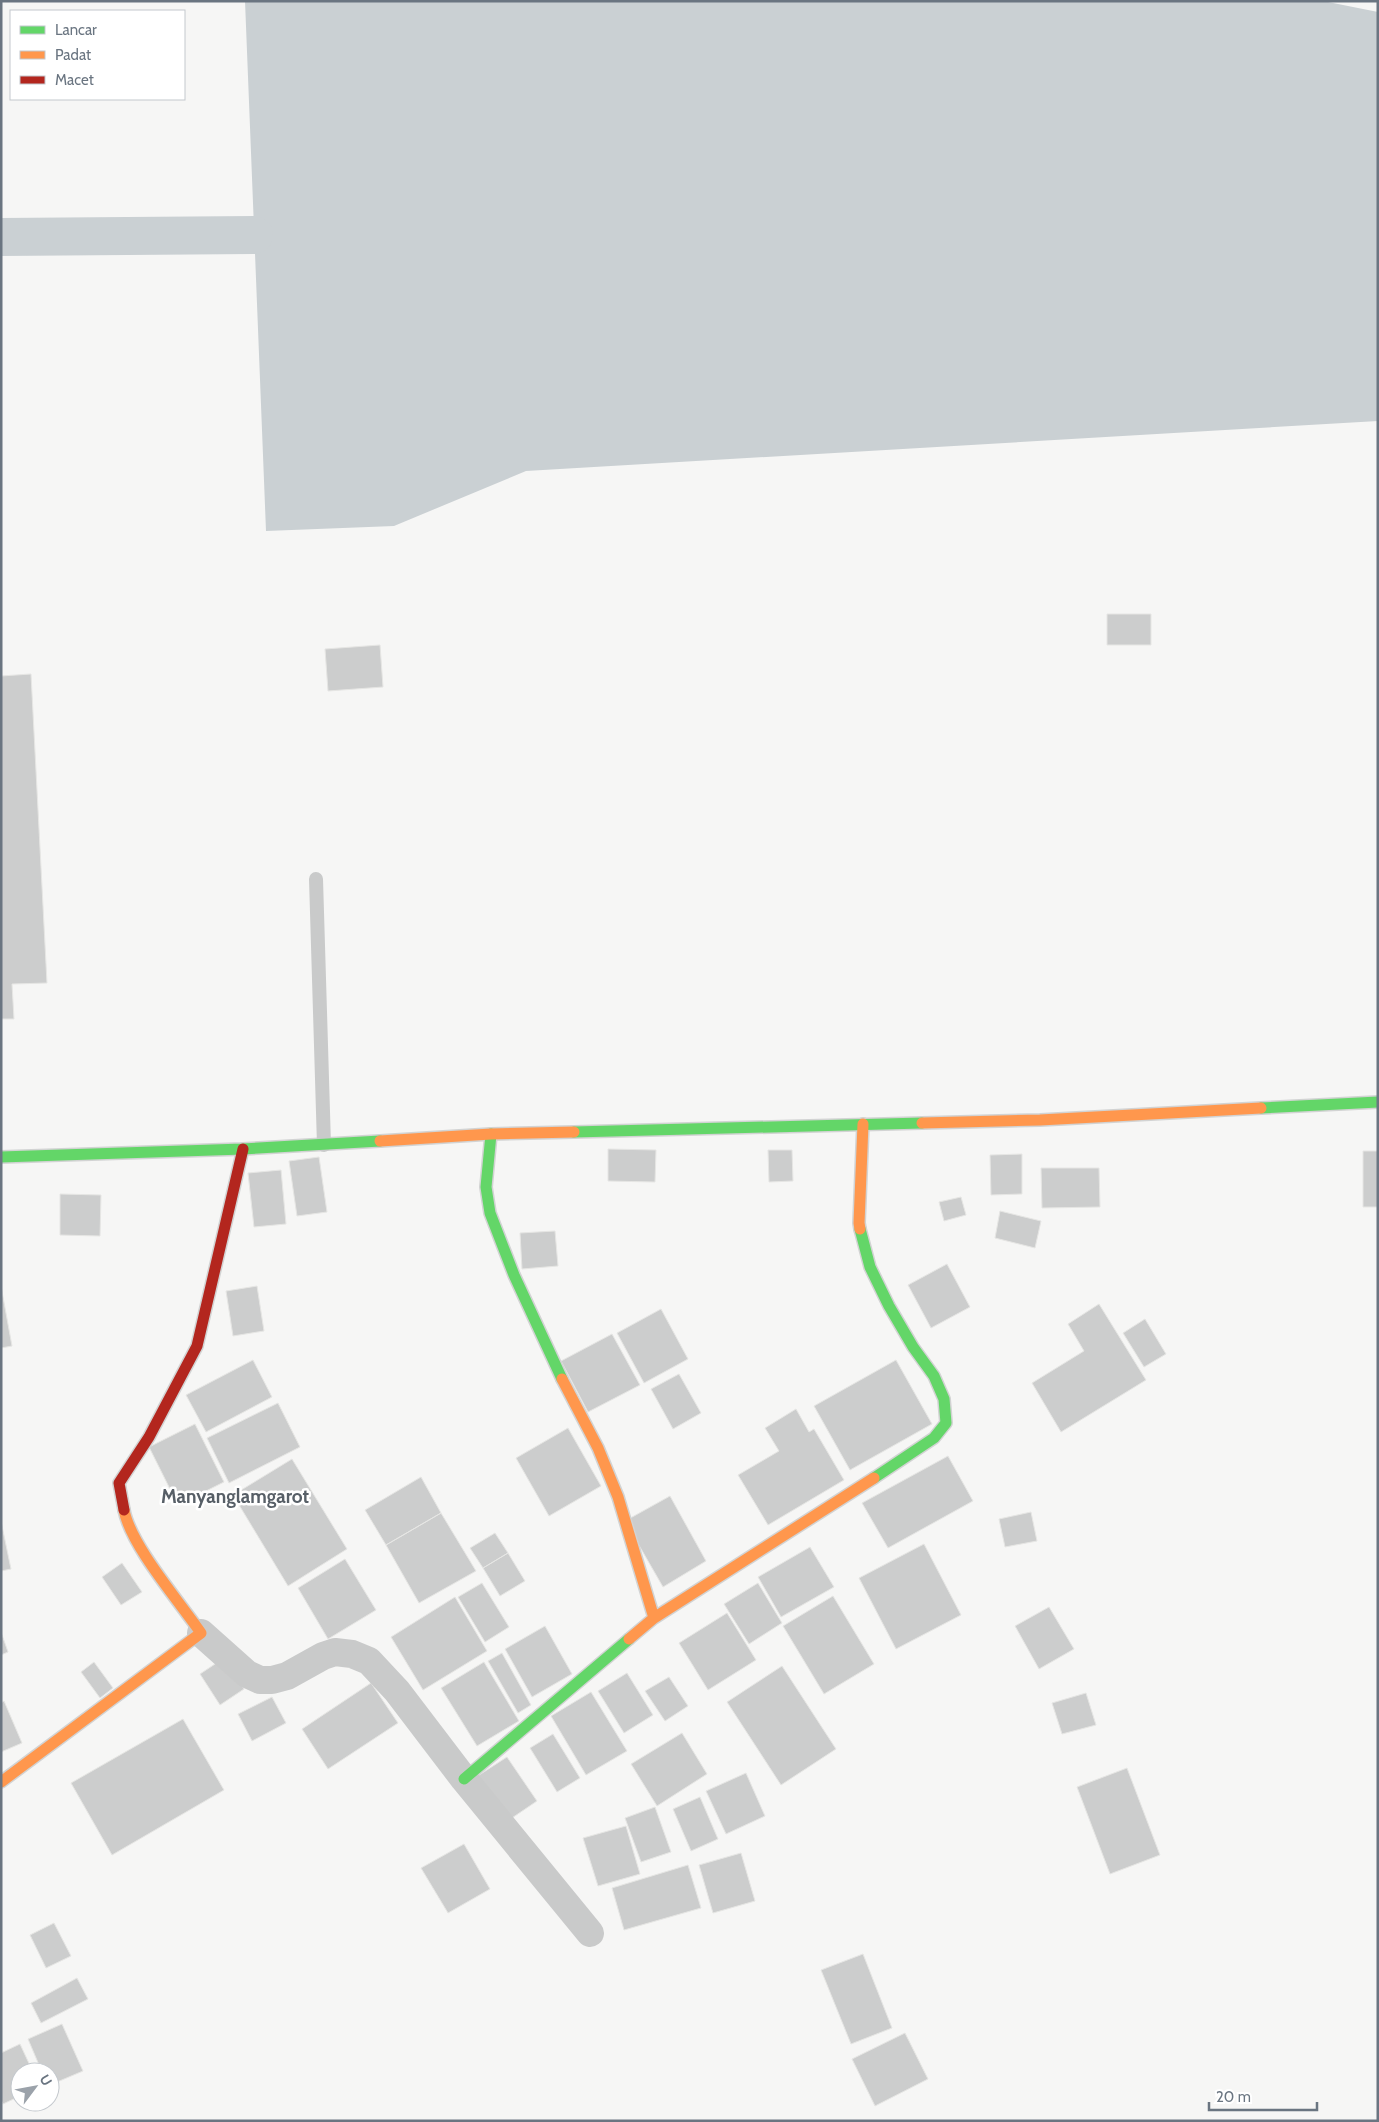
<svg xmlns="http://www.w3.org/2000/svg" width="1379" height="2122" font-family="Cabin,sans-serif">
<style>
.water{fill:#cad0d3}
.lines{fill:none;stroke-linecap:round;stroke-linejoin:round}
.canal{stroke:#cad0d3;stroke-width:38}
.building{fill:#cccdcd;stroke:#e6e6e4}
.fast-casing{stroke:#d2d3d3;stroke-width:14}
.slow-casing{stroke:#d2d3d3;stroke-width:14}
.jam-casing{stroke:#d2d3d3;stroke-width:14}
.lane{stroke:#c9caca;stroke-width:14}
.street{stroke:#c9caca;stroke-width:28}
.fast{stroke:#63d668;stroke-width:11}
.slow{stroke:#ff974d;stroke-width:11}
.jam{stroke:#b3261e;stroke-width:11}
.labels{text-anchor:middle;stroke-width:5;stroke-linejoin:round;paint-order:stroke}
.quarter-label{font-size:19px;font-weight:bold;fill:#575f67;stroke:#fff}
</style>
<rect width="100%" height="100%" fill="#f6f6f5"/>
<path class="water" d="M245,1H1323L1378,12V421L526,471L394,526L266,531Z"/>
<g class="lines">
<path class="canal" d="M1,237L254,235"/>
</g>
<path class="building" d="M1107,614H1151V645H1107Z
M380,645L383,687L328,691L325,649Z
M31,674L47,983L12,984L14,1019H1V676Z
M608,1149L656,1150L655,1182L608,1181Z
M768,1150H792L793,1181L769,1182Z
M1363,1151H1378V1207H1363Z
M1022,1154V1194L991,1195L990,1155Z
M319,1157L327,1212L297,1216L289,1161Z
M1041,1168H1099L1100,1207L1042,1208Z
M281,1170L286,1224L254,1227L248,1173Z
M60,1194L101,1195L100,1236L60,1235Z
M961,1197L966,1215L944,1221L939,1202Z
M1000,1211L1041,1221L1035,1248L995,1238Z
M555,1231L558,1266L522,1269L520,1233Z
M947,1264L970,1307L931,1328L908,1285Z
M1,1286L12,1346L1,1348Z
M257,1286L264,1331L233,1336L226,1291Z
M1099,1304L1146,1380L1061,1432L1032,1383L1084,1351L1068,1324Z
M661,1309L688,1359L644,1383L617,1333Z
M1145,1319L1166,1354L1144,1367L1123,1333Z
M612,1334L640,1385L588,1412L561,1361Z
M253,1360L272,1397L206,1432L186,1395Z
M896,1360L932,1424L850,1470L814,1406Z
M679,1374L701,1413L673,1429L651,1389Z
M278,1403L300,1447L229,1483L207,1438Z
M796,1409L809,1432L814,1429L844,1480L768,1525L738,1475L779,1451L765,1428Z
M195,1424L224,1482L178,1505L149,1447Z
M568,1428L601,1486L549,1516L516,1458Z
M948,1456L973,1501L888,1548L862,1503Z
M292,1459L347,1549L288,1586L233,1495Z
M421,1477L441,1513L386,1545L365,1510Z
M670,1496L706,1561L663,1587L625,1521Z
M1031,1512L1037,1541L1005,1547L999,1519Z
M441,1513L476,1571L419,1603L386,1545Z
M1,1521L11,1569L1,1571Z
M495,1533L508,1553L483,1568L470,1548Z
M924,1544L961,1615L896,1649L859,1578Z
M810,1547L834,1587L781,1617L758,1577Z
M508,1553L525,1581L500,1596L483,1568Z
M345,1559L376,1610L328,1639L298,1588Z
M122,1563L142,1592L121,1605L102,1577Z
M482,1583L509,1627L485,1642L458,1597Z
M758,1583L782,1623L749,1644L724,1604Z
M833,1596L874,1664L824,1694L783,1626Z
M455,1597L487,1651L423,1690L391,1637Z
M1049,1607L1074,1649L1039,1669L1015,1626Z
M727,1613L756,1660L708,1690L679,1643Z
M545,1626L572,1674L532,1697L505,1649Z
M1,1632L8,1652L1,1655Z
M502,1653L531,1705L518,1713L488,1661Z
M224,1658L244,1689L220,1705L200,1674Z
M94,1662L113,1688L100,1698L81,1672Z
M484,1662L519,1721L477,1746L441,1688Z
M782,1666L836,1749L781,1785L727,1702Z
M627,1673L653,1715L624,1733L598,1691Z
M669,1677L688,1706L665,1721L645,1691Z
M371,1683L398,1723L328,1769L302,1729Z
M591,1692L627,1751L586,1775L551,1716Z
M1086,1693L1096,1725L1062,1734L1052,1703Z
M272,1697L286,1723L252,1741L238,1714Z
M4,1701L22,1743L1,1752V1703Z
M183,1719L224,1790L112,1855L71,1783Z
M682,1733L707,1774L657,1806L631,1764Z
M553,1734L580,1778L557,1792L530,1748Z
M507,1757L537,1801L506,1822L476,1777Z
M1127,1768L1160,1855L1110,1874L1077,1787Z
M746,1773L765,1816L726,1834L706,1791Z
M700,1797L718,1839L691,1851L673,1809Z
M655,1807L671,1852L641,1862L625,1818Z
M626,1826L640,1874L598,1886L583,1838Z
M464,1844L490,1889L448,1913L421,1868Z
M741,1853L755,1901L713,1913L699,1865Z
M688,1865L701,1908L624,1930L612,1888Z
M54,1923L71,1956L46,1968L30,1935Z
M863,1954L892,2028L851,2044L821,1970Z
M77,1978L88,1999L41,2023L31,2003Z
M62,2024L83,2071L50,2085V2072H42L28,2039Z
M905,2033L928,2079L875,2106L852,2059Z
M20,2044L33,2072H20V2096L3,2104L1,2100V2053Z"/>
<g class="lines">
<defs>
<path id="fast" d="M1261,1108L1378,1102
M574,1132L922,1123
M491,1134L486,1187L490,1213L514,1275L562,1379
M1,1157L243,1149L380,1141
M860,1229L870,1267L889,1306L913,1347L934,1376L944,1399L946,1423L934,1438L874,1478
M464,1779L629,1639"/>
<path id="slow" d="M922,1123L1040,1120L1261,1108
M380,1141L491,1134L574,1132
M860,1229L859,1223L863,1124
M562,1379L598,1448L618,1497L654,1618
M629,1639L654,1618L874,1478
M1,1782L201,1633C179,1601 131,1546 124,1510"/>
<path id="jam" d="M124,1510L119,1483L149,1437L197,1346L243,1149"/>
</defs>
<use href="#fast" class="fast-casing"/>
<use href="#slow" class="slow-casing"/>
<use href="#jam" class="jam-casing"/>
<path class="lane" d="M316,879L324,1145"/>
<path class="street" d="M201,1633L247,1674L260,1680H272L287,1676L323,1656L335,1652L352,1654L369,1661L397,1691L464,1779L590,1933"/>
<use href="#fast" class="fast"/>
<use href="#slow" class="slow"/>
<use href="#jam" class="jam"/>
</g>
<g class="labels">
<g class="quarter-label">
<text x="235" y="1503">Manyanglamgarot</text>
</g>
</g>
<rect width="1379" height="2122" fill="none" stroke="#6a7581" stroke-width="5"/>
<rect x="10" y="10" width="175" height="90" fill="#ffffff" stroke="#c3c8cd"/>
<rect x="20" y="26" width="25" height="8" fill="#63d668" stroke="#c3c8cd"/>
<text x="55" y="35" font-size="15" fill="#6a7581">Lancar</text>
<rect x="20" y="51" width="25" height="8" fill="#ff974d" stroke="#c3c8cd"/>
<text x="55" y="60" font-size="15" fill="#6a7581">Padat</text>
<rect x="20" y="76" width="25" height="8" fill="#b3261e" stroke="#c3c8cd"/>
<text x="55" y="85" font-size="15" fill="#6a7581">Macet</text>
<g transform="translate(35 2087) rotate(58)"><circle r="24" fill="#ffffff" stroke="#c3c8cd"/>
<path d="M0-4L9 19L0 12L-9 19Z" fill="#9ba2aa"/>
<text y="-8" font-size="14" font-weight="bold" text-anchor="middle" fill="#6a7581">U</text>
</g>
<path d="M1209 2102v8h108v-8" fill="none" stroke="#6a7581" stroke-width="2.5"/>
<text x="1216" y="2102" font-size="15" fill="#6a7581" stroke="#ffffff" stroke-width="4" paint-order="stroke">20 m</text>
</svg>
